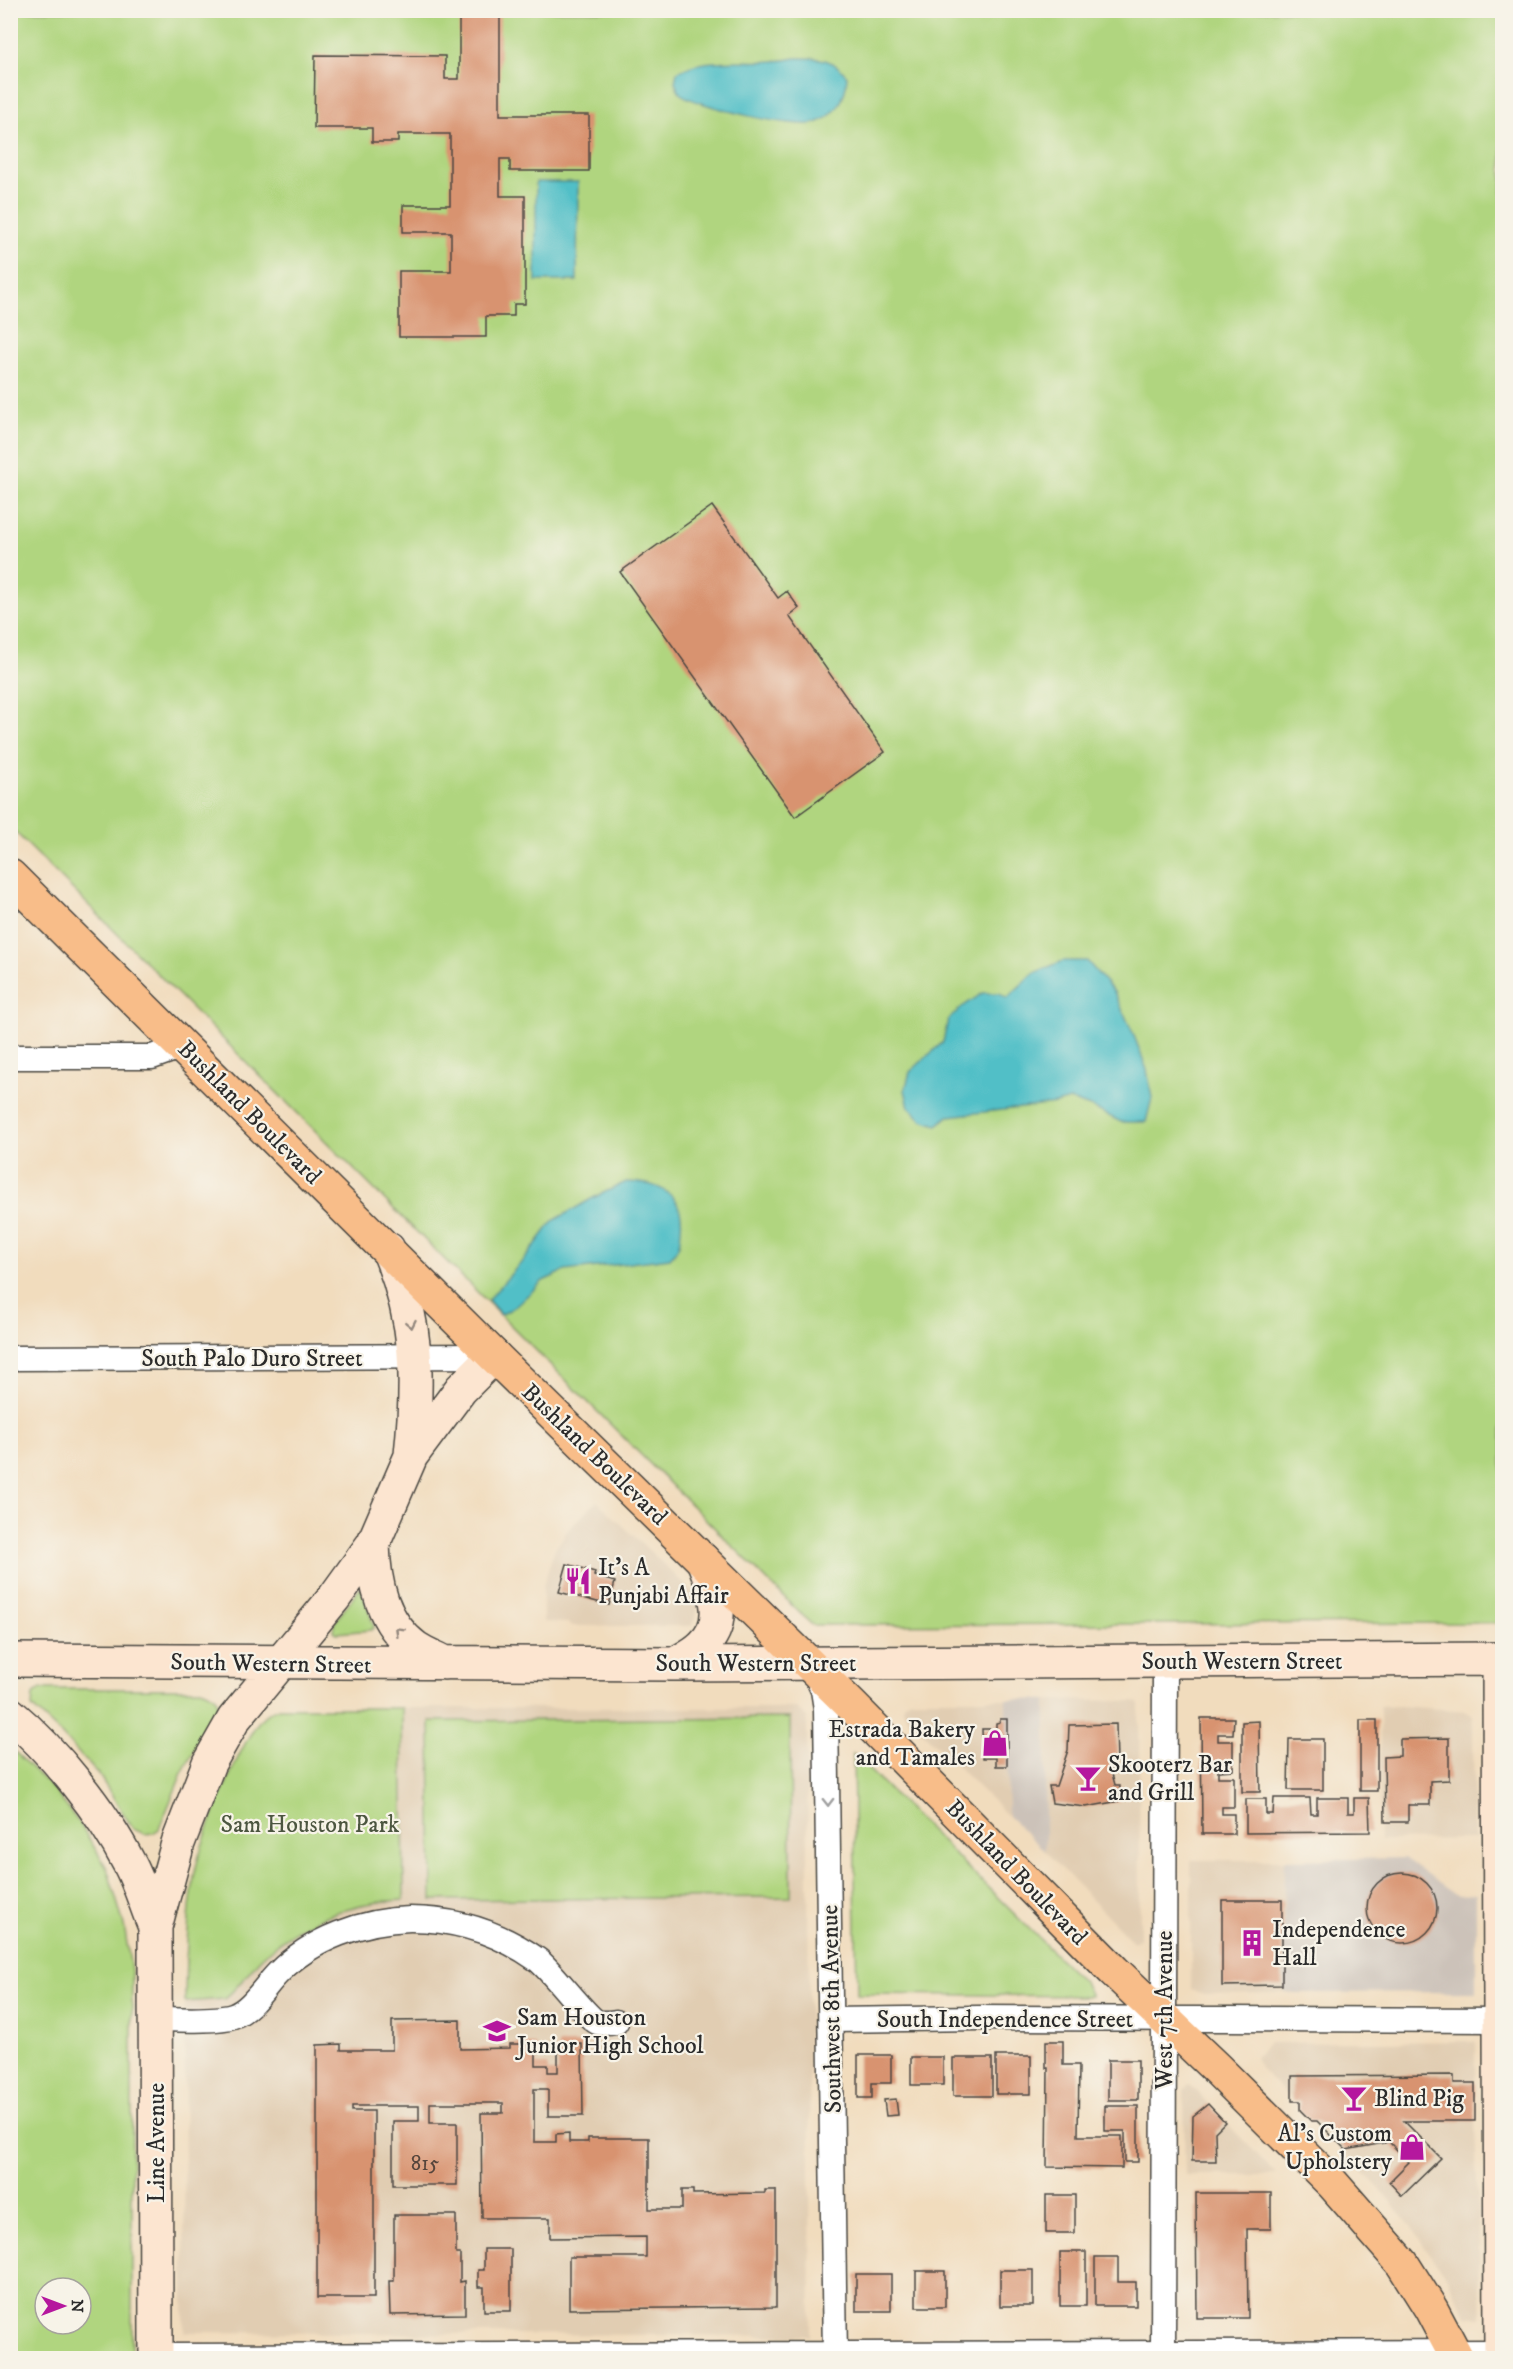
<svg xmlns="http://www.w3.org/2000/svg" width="1513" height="2369" font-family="'IM FELL DW Pica',serif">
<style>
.built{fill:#e1cdb2}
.industrial{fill:#ccc2b9}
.green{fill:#b0d57f;stroke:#6e8055;stroke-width:1.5;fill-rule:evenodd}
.water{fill:#51bfc7;stroke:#3e7579;stroke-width:1.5}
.building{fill:#d8936f}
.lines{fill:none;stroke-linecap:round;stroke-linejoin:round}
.street-casing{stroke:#494641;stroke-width:27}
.secondary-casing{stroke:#494641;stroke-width:36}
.primary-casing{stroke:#494641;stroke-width:36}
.street{stroke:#fff;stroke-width:24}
.secondary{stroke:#fce5d0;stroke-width:33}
.primary{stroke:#f8bd89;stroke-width:33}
.oneway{stroke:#94887e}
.oneway2{stroke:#a0a0a0}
.labels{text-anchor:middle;stroke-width:4.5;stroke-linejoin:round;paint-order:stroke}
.number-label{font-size:21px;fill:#56453c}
.street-label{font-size:24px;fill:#2b2b2b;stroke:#f7f3e8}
.poi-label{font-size:24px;fill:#2b2b2b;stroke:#f7f3e8;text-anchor:start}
.park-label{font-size:24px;fill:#4c5640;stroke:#f7f3e8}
</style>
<rect width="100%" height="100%" fill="#f7f3e8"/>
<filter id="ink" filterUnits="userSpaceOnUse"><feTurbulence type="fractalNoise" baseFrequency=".0167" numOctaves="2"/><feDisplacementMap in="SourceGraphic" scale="12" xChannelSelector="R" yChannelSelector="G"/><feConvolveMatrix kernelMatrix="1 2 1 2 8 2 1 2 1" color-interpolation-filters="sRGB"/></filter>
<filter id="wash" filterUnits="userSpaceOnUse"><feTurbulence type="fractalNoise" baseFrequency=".008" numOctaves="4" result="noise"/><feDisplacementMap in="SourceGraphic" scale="24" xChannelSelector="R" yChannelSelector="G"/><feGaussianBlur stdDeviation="1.35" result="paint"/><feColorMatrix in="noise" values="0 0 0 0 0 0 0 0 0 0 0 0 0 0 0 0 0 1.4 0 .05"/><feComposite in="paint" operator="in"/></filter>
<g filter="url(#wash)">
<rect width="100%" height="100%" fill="#f1dcbd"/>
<path class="built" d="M597,1501L696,1595L700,1603L692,1626H571L569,1623L543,1622V1586L554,1551L567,1531Z
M915,1699H1006L1008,1816L906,1716L903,1709L904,1704L908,1700Z
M1046,1700L1134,1701L1139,1704L1140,1939L1133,1942L1045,1851Z
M1400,1706L1467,1711L1473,1715L1474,1839L1380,1840V1707Z
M279,1708H796L807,1718L811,2336L184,2332L185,1966L194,1875L207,1835L238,1760L264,1716L272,1710Z
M1191,1860H1284V1993L1204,1994L1191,1990Z
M1475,2041V2121L1481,2318L1467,2316L1447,2278L1406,2219L1378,2187L1261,2069L1255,2057L1269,2043Z
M1189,2084L1277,2175H1185L1184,2090Z"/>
<path class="industrial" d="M1006,1699L1046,1700L1045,1851L1008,1816Z
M1405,1858L1457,1895L1476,1894V1992L1284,1993V1860Z"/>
<path class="green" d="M10,11H1502V1623L812,1625L11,828Z
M361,1587L374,1627L371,1630L337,1633L333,1631L334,1623Z
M41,1689H201C211,1692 221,1698 217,1710L182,1773L159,1829L153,1833L145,1834L133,1829L99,1775L61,1734L32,1707L33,1695Z
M279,1708H402L404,1900C352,1901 299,1921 261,1958C248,1971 238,1989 224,1999L185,2002C185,1960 188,1918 194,1877C199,1845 241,1739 263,1717C268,1712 273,1710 279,1708Z
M790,1718L791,1897L432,1900L430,1721Z
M10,1747L54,1790L80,1824L107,1868L124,1925L132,1975V2358H11ZM45,2288H81V2324H45Z
M853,1754L1085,1984L1091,1996L857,1994Z"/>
<path class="water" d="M796,58C819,58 832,57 847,76C846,97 838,115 816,123C799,130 696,106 681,94C679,91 676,85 675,82L677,72C684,69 692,65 699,64C732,57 762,66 796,58Z
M536,182H578L577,281H536Z
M1063,961H1087L1114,992L1133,1033L1147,1070L1152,1098L1146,1122H1121L1093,1108L1070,1100L1056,1104L949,1116L937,1125L922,1120L909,1107L905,1090L910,1072L943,1042L948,1020L962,1007L983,993H1000L1007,998L1034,973Z
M626,1182C657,1182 685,1193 681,1229C680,1243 680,1247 670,1258L565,1271L543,1281L516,1306L501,1315L488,1300L527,1256L553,1221L593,1198Z"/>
<g id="blocks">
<path class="building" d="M459,10H500V115H589V171H510V159H500V196H525V304H514V316H486V337H399V271H451V232H403V205H450V134H398V142H372V128H314L315,55L445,56V79H459Z
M712,506L778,598L787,591L799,608L789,616L885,752L795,817L620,572Z
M567,1564L595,1572L594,1576L615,1582L609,1605L559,1592Z
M1201,1718H1234L1233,1734H1218V1741H1233V1770L1218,1771V1777H1234V1807H1222V1814H1234V1834H1202Z
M1000,1719H1007V1766H996V1758H983L982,1729H996V1723L1000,1722Z
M1360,1720H1377V1791H1360Z
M1259,1721L1260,1792H1242V1722Z
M1116,1724L1117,1762H1109L1115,1785H1120L1119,1801L1086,1807L1052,1803L1049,1786H1056L1068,1750L1069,1725Z
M1449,1738V1780L1430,1781V1805H1408V1822H1385L1384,1757L1400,1756V1739Z
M1289,1739H1323V1790H1288Z
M1274,1798H1310L1311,1814H1317V1798H1348V1813H1354V1798H1369L1370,1832L1246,1833V1799H1266V1814H1273Z
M1367 1908a35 35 0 1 1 70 0a35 35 0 1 1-70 0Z
M1222,1900H1282V1985L1222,1986Z
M460,2020V2049L510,2048V2044H536V2065H548V2072H558V2044H582L583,2116H548V2089H534V2142H556V2134L569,2133V2142H588V2138H649V2209H682V2190H693V2194L765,2193V2190H776V2307L569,2309V2257H646V2237L550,2238V2218H482L481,2113H503V2103H430V2123H457V2185H393V2121H419V2106H352V2111H374V2298H317V2045L341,2044V2050H392V2021Z
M1046,2041H1063V2065H1079L1078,2136H1122V2168L1047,2167L1048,2068H1046Z
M858,2055H891V2083H872V2098H858Z
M996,2056H1031V2094H996Z
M911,2057H943V2085H911Z
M953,2058H992V2096H953Z
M1108,2060H1138V2100H1108Z
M1454,2075V2083H1475V2121H1404L1441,2158L1402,2196L1389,2182L1409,2162L1389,2142L1346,2150L1317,2121H1311L1300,2110V2101H1292V2076Z
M896,2099L898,2115L886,2116L884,2100Z
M1208,2104L1225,2122L1215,2132L1216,2161H1192L1193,2116Z
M1105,2106H1138V2162H1125V2131H1105Z
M1196,2193H1271V2229H1247L1248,2318H1197Z
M1046,2195H1075V2233H1046Z
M394,2215H456V2254H460V2282L465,2281V2314L390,2315L389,2281H394Z
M484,2249H511V2311H484V2287H478V2270H484Z
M1060,2252H1086V2306H1060Z
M1095,2257H1118V2282H1136V2306H1095Z
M1000,2270H1033V2306H1000Z
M916,2271H945V2307H916Z
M856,2274H891V2311H856Z"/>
</g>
</g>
<g filter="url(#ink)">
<use href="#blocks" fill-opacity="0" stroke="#494641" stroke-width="1.5"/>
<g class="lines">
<defs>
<path id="street" d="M10,1057H152L183,1046
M10,1358L494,1356
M815,1673L823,1690L826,1709L835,2358
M156,2019C175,2019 215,2022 233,2016C251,2010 265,1986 278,1973C311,1939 364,1920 410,1919C456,1919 500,1933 538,1960C553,1972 586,2017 597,2022C603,2024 610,2023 616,2022
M832,2020L979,2018L1502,2020
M156,2356L1502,2352
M1163,2358L1165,1662"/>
<path id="secondary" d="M388,1249C418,1322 419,1377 411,1455
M373,1544C374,1583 382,1623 416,1648C425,1654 436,1658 445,1663
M1499,1659L1501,2358
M10,1660L675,1664L1502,1659
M675,1664C683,1659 694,1654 702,1646C729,1622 714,1589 703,1560
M10,1714C54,1751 103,1812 129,1863C140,1883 146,1906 155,1927
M156,2358L155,1927L178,1843L209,1763L234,1719L334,1598L373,1544L411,1456L461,1389L494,1356"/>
<path id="primary" d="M10,876L494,1356L852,1706L1114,1971L1216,2068L1332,2183L1402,2263L1431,2309L1457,2358"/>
</defs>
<use href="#street" class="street-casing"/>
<use href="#secondary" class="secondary-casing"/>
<use href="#primary" class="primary-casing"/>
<use href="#street" class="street"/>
<use href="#secondary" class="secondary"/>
<use href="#primary" class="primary"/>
</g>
<defs><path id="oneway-chevron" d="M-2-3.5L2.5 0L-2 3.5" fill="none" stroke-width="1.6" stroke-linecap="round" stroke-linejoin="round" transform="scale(1.5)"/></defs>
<g class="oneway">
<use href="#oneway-chevron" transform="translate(411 1324) rotate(79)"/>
<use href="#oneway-chevron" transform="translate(399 1631) rotate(-135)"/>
</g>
<use class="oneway2" href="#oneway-chevron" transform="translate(828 1802) rotate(89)"/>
</g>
<defs>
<symbol id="restaurant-bare" viewBox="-9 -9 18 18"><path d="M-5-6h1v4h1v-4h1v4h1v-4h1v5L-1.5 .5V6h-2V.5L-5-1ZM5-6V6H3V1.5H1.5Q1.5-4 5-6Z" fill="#b5179e" stroke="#f7f3e8" stroke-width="2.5" paint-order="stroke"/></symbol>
<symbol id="shop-bare" viewBox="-9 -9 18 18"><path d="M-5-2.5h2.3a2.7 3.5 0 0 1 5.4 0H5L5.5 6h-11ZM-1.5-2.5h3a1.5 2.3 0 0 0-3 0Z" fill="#b5179e" stroke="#f7f3e8" stroke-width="2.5" paint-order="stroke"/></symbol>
<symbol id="bar-bare" viewBox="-9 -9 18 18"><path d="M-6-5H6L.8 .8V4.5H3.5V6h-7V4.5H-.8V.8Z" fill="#b5179e" stroke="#f7f3e8" stroke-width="2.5" paint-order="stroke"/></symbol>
<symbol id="building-bare" viewBox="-9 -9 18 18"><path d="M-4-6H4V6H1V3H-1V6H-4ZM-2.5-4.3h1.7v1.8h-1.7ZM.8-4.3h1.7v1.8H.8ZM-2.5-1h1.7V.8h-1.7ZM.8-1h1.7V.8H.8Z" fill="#b5179e" stroke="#f7f3e8" stroke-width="2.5" paint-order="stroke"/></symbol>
<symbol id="school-bare" viewBox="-9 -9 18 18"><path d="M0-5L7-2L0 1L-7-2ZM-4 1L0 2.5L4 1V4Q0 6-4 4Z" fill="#b5179e" stroke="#f7f3e8" stroke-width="2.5" paint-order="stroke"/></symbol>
</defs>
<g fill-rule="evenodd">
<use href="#restaurant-bare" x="559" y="1562" width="38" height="38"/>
<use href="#shop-bare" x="976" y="1724" width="38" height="38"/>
<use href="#bar-bare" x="1069" y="1759" width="38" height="38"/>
<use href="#building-bare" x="1233" y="1924" width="38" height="38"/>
<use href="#school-bare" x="478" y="2012" width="38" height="38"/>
<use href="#bar-bare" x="1335" y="2079" width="38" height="38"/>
<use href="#shop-bare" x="1393" y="2128" width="38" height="38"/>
</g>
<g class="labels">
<g class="number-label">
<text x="425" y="2170">815</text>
</g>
<g class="street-label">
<text transform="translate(250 1112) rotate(45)" y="8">Bushland Boulevard</text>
<text x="252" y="1366">South Palo Duro Street</text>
<text transform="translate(595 1454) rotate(44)" y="8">Bushland Boulevard</text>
<text x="1242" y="1669">South Western Street</text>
<text transform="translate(271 1663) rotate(1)" y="8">South Western Street</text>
<text x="756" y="1671">South Western Street</text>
<text transform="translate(1017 1872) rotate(46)" y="8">Bushland Boulevard</text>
<text transform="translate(831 2009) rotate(-91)" y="8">Southwest 8th Avenue</text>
<text transform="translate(1164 2010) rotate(-90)" y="8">West 7th Avenue</text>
<text x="1005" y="2027">South Independence Street</text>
<text transform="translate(156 2143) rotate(-90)" y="8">Line Avenue</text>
</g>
<g class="poi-label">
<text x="598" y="1575">It's A<tspan x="598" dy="28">Punjabi Affair</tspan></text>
<text x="975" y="1737" text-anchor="end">Estrada Bakery<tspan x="975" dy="28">and Tamales</tspan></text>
<text x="1108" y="1772">Skooterz Bar<tspan x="1108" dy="28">and Grill</tspan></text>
<text x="1272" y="1937">Independence<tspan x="1272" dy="28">Hall</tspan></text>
<text x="517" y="2025">Sam Houston<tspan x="517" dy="28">Junior High School</tspan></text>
<text x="1374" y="2106">Blind Pig</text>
<text x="1392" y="2141" text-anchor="end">Al's Custom<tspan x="1392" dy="28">Upholstery</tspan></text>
</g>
<g class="park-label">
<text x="310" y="1832">Sam Houston Park</text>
</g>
</g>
<rect width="1513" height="2369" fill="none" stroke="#f7f3e8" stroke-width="36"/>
<g transform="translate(63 2306) rotate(90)"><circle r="28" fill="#f7f3e8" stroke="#a5a39c" stroke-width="1.5"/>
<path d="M0-4.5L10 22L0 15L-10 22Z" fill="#b5179e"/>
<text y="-9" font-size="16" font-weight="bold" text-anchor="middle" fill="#2b2b2b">N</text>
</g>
</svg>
